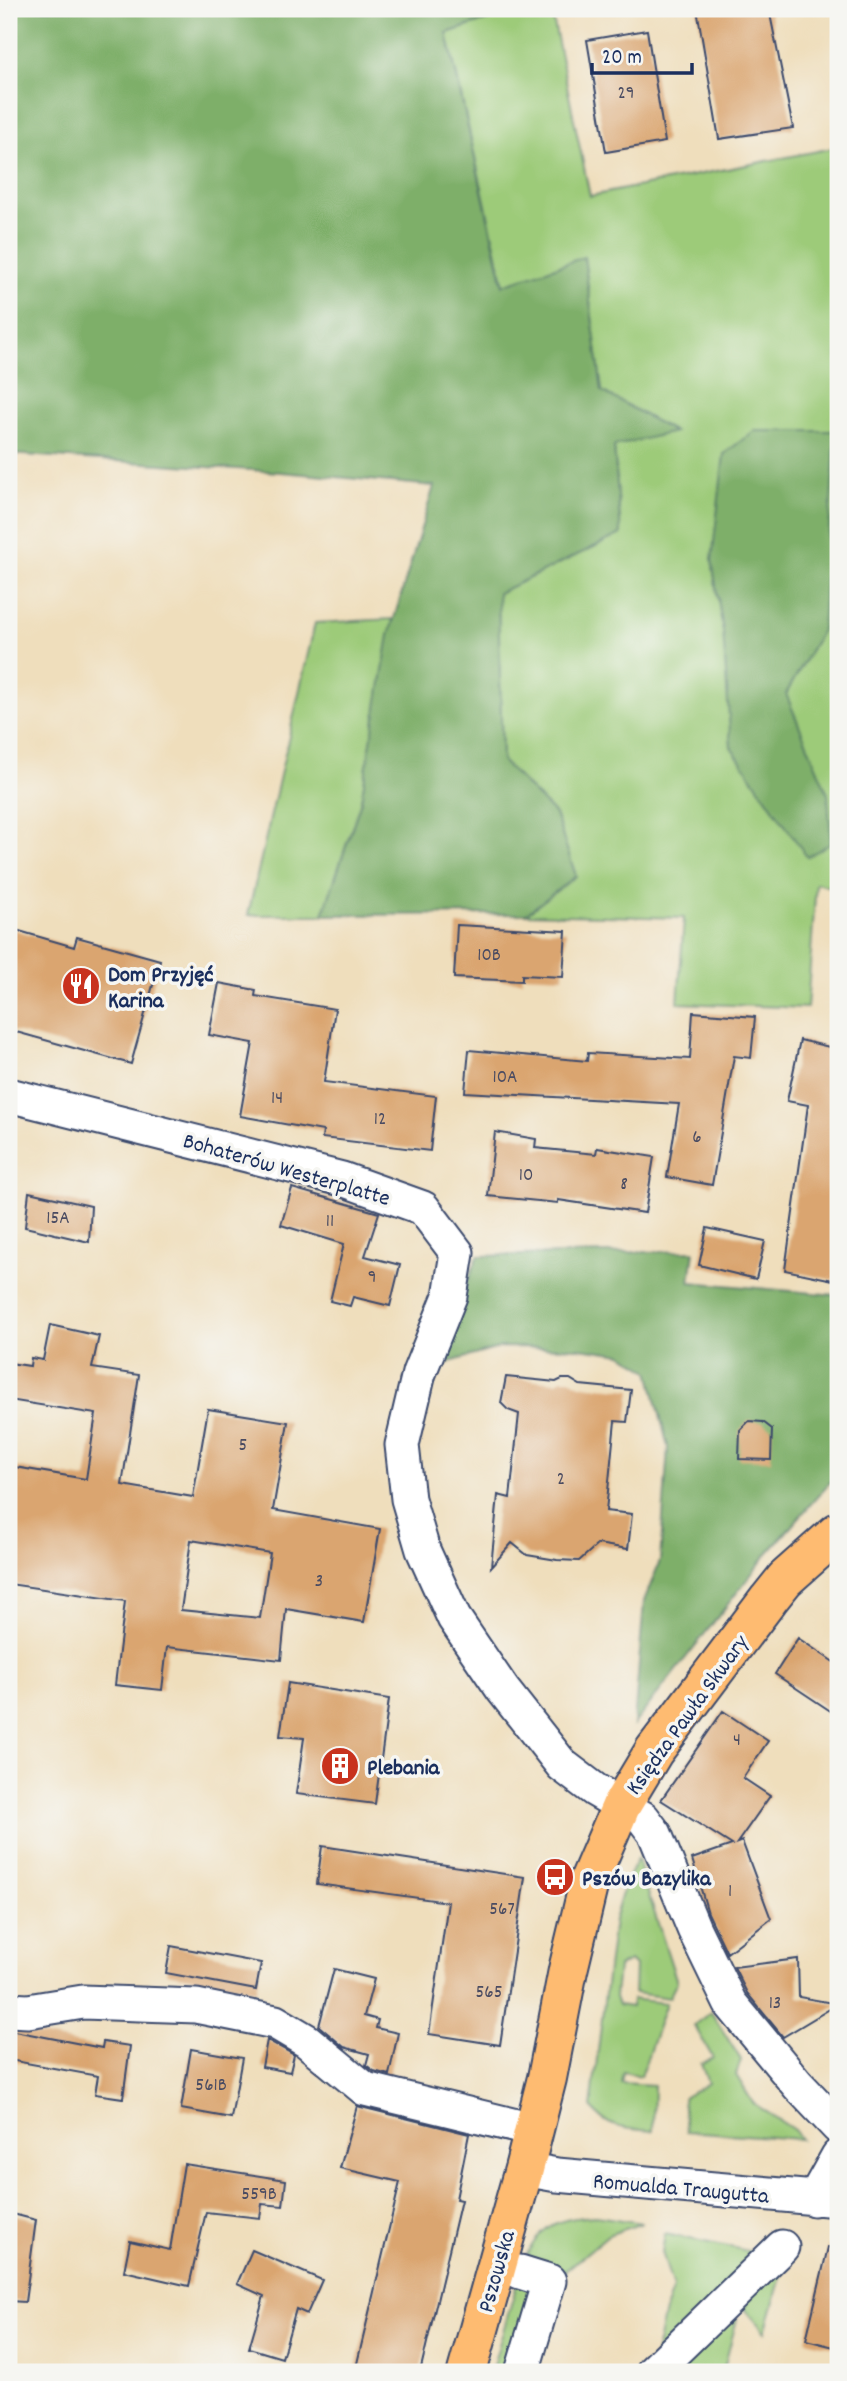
<svg xmlns="http://www.w3.org/2000/svg" width="847" height="2381" font-family="Dekko,sans-serif">
<style>
.green{fill:#9dcb79;stroke:#5c7d6c;stroke-width:2;fill-rule:evenodd}
.forest{fill:#7eaf69;stroke:#4c6f64;stroke-width:2}
.building{fill:#daa570;fill-rule:evenodd}
.lines{fill:none;stroke-linecap:round;stroke-linejoin:round}
.minor-casing{stroke:#3b496c;stroke-width:37}
.major-casing{stroke:#3b496c;stroke-width:42}
.minor{stroke:#fff;stroke-width:33}
.major{stroke:#febb71;stroke-width:38}
.labels{text-anchor:middle;stroke-width:7;stroke-linejoin:round;paint-order:stroke}
.number-label{font-size:19px;fill:#4b4c62}
.poi-label{font-size:23px;font-weight:bold;fill:#1b2f5e;stroke:#f6f6f2;text-anchor:start}
.street-label{font-size:23px;fill:#1b2f5e;stroke:#f6f6f2}
</style>
<rect width="100%" height="100%" fill="#f6f6f2"/>
<filter id="ink" filterUnits="userSpaceOnUse"><feTurbulence type="fractalNoise" baseFrequency=".0143" numOctaves="2"/><feDisplacementMap in="SourceGraphic" scale="14" xChannelSelector="R" yChannelSelector="G"/><feConvolveMatrix kernelMatrix="1 2 1 2 8 2 1 2 1" color-interpolation-filters="sRGB"/></filter>
<filter id="wash" filterUnits="userSpaceOnUse"><feTurbulence type="fractalNoise" baseFrequency=".00686" numOctaves="4" result="noise"/><feDisplacementMap in="SourceGraphic" scale="28" xChannelSelector="R" yChannelSelector="G"/><feGaussianBlur stdDeviation="1.57" result="paint"/><feColorMatrix in="noise" values="0 0 0 0 0 0 0 0 0 0 0 0 0 0 0 0 0 1.4 0 .05"/><feComposite in="paint" operator="in"/></filter>
<g filter="url(#wash)">
<rect width="100%" height="100%" fill="#efdebc"/>
<path class="green" d="M521,9H551L590,196L838,147V889L816,883L807,1008L678,1003L684,918L526,914L576,876L555,814L502,761L498,593L621,534L614,445L673,431L602,391L584,257L504,285L447,33ZM835,431L822,630L786,694L723,631L712,560Z
M393,619L361,801L323,915H248L315,623Z
M637,1859L677,1982L669,1998L634,1993L635,1966L630,1961L618,1967L615,1997L618,2005L631,2007L632,1999L666,2003L641,2076L623,2072L621,2083L654,2085L653,2131C625,2128 611,2131 591,2108L614,1920L625,1883Z
M711,2012L741,2060L736,2075L753,2103L794,2130L801,2139L686,2131L683,2098L708,2083L701,2064L713,2058L694,2025Z
M596,2216L642,2223L608,2235L559,2276L523,2263C539,2225 556,2218 596,2216Z
M665,2234L764,2254L654,2360L666,2307L673,2288L662,2252Z
M784,2267L765,2332L739,2302Z
M519,2277L536,2293L513,2372H491Z
M728,2312L737,2319L723,2372H666Z"/>
<path class="forest" d="M9,9H521L447,33L503,285L584,257L602,391L674,432L614,446L621,534L498,593L502,761L555,814L576,876L526,914L323,915L361,801L389,635L434,486L281,472L9,454Z
M754,431H836L822,630L786,694L828,794L831,843L807,857L731,747L723,631L712,560L724,454Z
M694,1251L690,1282L836,1295L838,1473L768,1553L634,1724L644,1601L660,1561L668,1447L649,1371L622,1354L579,1348L502,1347L450,1362L430,1374L478,1256Z"/>
<g id="blocks">
<path class="building" d="M697,9H769L793,128L719,139Z
M647,30L665,142L606,152L587,40Z
M457,925L566,931L563,977L522,975V981L454,978Z
M9,928L74,947L77,937L160,960L131,1064L9,1030Z
M219,983L256,990L255,996L335,1009L324,1082L436,1096L430,1151L322,1138L323,1131L240,1116L253,1043L209,1035Z
M693,1012L755,1017L751,1058L734,1056L712,1185L667,1177L679,1104L465,1092L469,1050L587,1061L588,1053L690,1059Z
M800,1040L838,1049V1281L785,1270L808,1105L787,1101Z
M495,1132L536,1139L535,1148L596,1154L597,1148L654,1157L645,1213L558,1200V1203L488,1196Z
M292,1188L379,1213L365,1256L400,1265L390,1306L353,1297L350,1306L330,1301L344,1244L281,1225Z
M29,1192L91,1206L89,1242L25,1227Z
M707,1228L765,1241L756,1279L699,1265Z
M50,1325L99,1336L92,1368L139,1375L122,1485L193,1497L208,1409L288,1422L273,1510L380,1529L364,1622L286,1609L281,1660L167,1647L162,1690L115,1685L125,1601L9,1584V1561L16,1511L9,1510V1466L86,1479L96,1414L9,1400V1363L30,1366L31,1358L43,1360ZM191,1540L270,1553L260,1618L181,1610Z
M506,1377L556,1382L562,1379H570L580,1385L631,1390L627,1422L615,1421L606,1511L632,1514L628,1549L598,1544L579,1561L557,1560L527,1555L512,1543L491,1567L498,1495L510,1498L519,1414L508,1410L501,1403Z
M749,1421L763,1422L772,1429L771,1460L739,1459L740,1430Z
M798,1638L838,1665V1716L775,1674Z
M288,1683L389,1699L375,1804L296,1794L304,1738L280,1736Z
M723,1711L768,1741L743,1778L770,1796L737,1843L742,1841L771,1919L727,1953L708,1913L692,1859L732,1845L661,1800Z
M322,1846L525,1877L500,2045L429,2034L448,1902L317,1884Z
M171,1946L261,1963L256,1990L166,1973Z
M798,1959L799,1997L838,2004L783,2037L747,1993L734,1967Z
M334,1969L374,1979L364,2016L378,2020L376,2028L398,2033L389,2075L374,2071L366,2065L369,2054L344,2047L319,2026Z
M9,2030L102,2048L103,2042L130,2046L123,2098L95,2094L98,2076L9,2060Z
M267,2040L294,2055L290,2072L262,2067Z
M191,2049L242,2058L231,2118L181,2109Z
M357,2106L469,2134L456,2199L461,2200L420,2372H355L400,2182L340,2168Z
M184,2164L286,2180L283,2206L262,2204L260,2218L206,2212L189,2286L124,2271L130,2241L170,2250Z
M9,2213L36,2220L25,2302L9,2301Z
M828,2247L838,2248V2348L806,2340Z
M252,2250L322,2280L307,2314L296,2309L282,2358L249,2348L264,2296L237,2284Z"/>
</g>
</g>
<g filter="url(#ink)">
<use href="#blocks" fill-opacity="0" stroke="#3b496c" stroke-width="2"/>
<g class="lines">
<defs>
<path id="minor" d="M9,1095L342,1179L423,1208L457,1253L450,1296L419,1373L402,1445L408,1499L423,1550L454,1618L503,1690L562,1765L595,1790L643,1818L655,1834L694,1929L730,2003L798,2085L838,2127
M9,2010L28,2011L83,2002L196,2006L275,2022L307,2041L365,2089L533,2130
M524,2169L557,2175L838,2200
M814,2199L838,2156
M520,2272L549,2281L522,2372
M653,2372L782,2247"/>
<path id="major" d="M467,2372L524,2169L547,2078L568,1970L590,1878L621,1806L654,1751L769,1599L785,1579L838,1532"/>
</defs>
<use href="#minor" class="minor-casing"/>
<use href="#major" class="major-casing"/>
<use href="#minor" class="minor"/>
<use href="#major" class="major"/>
</g>
</g>
<defs>
<symbol id="restaurant-disc" viewBox="-11 -11 22 22"><circle r="9.5" fill="#c8321e" stroke="#f6f6f2"/><path d="M-5-6h1v4h1v-4h1v4h1v-4h1v5L-1.5 .5V6h-2V.5L-5-1ZM5-6V6H3V1.5H1.5Q1.5-4 5-6Z" fill="#fff"/></symbol>
<symbol id="building-disc" viewBox="-11 -11 22 22"><circle r="9.5" fill="#c8321e" stroke="#f6f6f2"/><path d="M-4-6H4V6H1V3H-1V6H-4ZM-2.5-4.3h1.7v1.8h-1.7ZM.8-4.3h1.7v1.8H.8ZM-2.5-1h1.7V.8h-1.7ZM.8-1h1.7V.8H.8Z" fill="#fff"/></symbol>
<symbol id="bus-disc" viewBox="-11 -11 22 22"><circle r="9.5" fill="#c8321e" stroke="#f6f6f2"/><path d="M-5-6H5V4H4V6H2V4H-2V6H-4V4H-5ZM-3.5-4V0h7V-4ZM-3.5 1.2v1.5H-2V1.2ZM2 1.2v1.5H3.5V1.2Z" fill="#fff"/></symbol>
</defs>
<g fill-rule="evenodd">
<use href="#restaurant-disc" x="59" y="964" width="44" height="44"/>
<use href="#building-disc" x="318" y="1744" width="44" height="44"/>
<use href="#bus-disc" x="533" y="1855" width="44" height="44"/>
</g>
<g class="labels">
<g class="number-label">
<text x="626" y="98">29</text>
<text x="489" y="960">10B</text>
<text x="505" y="1082">10A</text>
<text x="277" y="1103">14</text>
<text x="380" y="1124">12</text>
<text x="697" y="1142">6</text>
<text x="526" y="1180">10</text>
<text x="624" y="1189">8</text>
<text x="58" y="1223">15A</text>
<text x="330" y="1226">11</text>
<text x="372" y="1282">9</text>
<text x="243" y="1450">5</text>
<text x="561" y="1484">2</text>
<text x="319" y="1586">3</text>
<text x="737" y="1745">4</text>
<text x="730" y="1896">1</text>
<text x="502" y="1914">567</text>
<text x="489" y="1997">565</text>
<text x="775" y="2008">13</text>
<text x="211" y="2090">561B</text>
<text x="259" y="2199">559B</text>
</g>
<g class="poi-label">
<text x="108" y="981">Dom Przyjęć<tspan x="108" dy="26">Karina</tspan></text>
<text x="367" y="1774">Plebania</text>
<text x="582" y="1885">Pszów Bazylika</text>
</g>
<g class="street-label">
<text transform="translate(287 1168) rotate(16)" y="8">Bohaterów Westerplatte</text>
<text transform="translate(686 1714) rotate(-54)" y="8">Księdza Pawła Skwary</text>
<text transform="translate(681 2187) rotate(5)" y="8">Romualda Traugutta</text>
<text transform="translate(495 2271) rotate(-74)" y="8">Pszowska</text>
</g>
</g>
<rect width="847" height="2381" fill="none" stroke="#f6f6f2" stroke-width="35"/>
<path d="M592 63v10h100v-10" fill="none" stroke="#1b2f5e" stroke-width="3.5"/>
<text x="602" y="63" font-size="21" fill="#1b2f5e" stroke="#f6f6f2" stroke-width="5" paint-order="stroke">20 m</text>
</svg>
